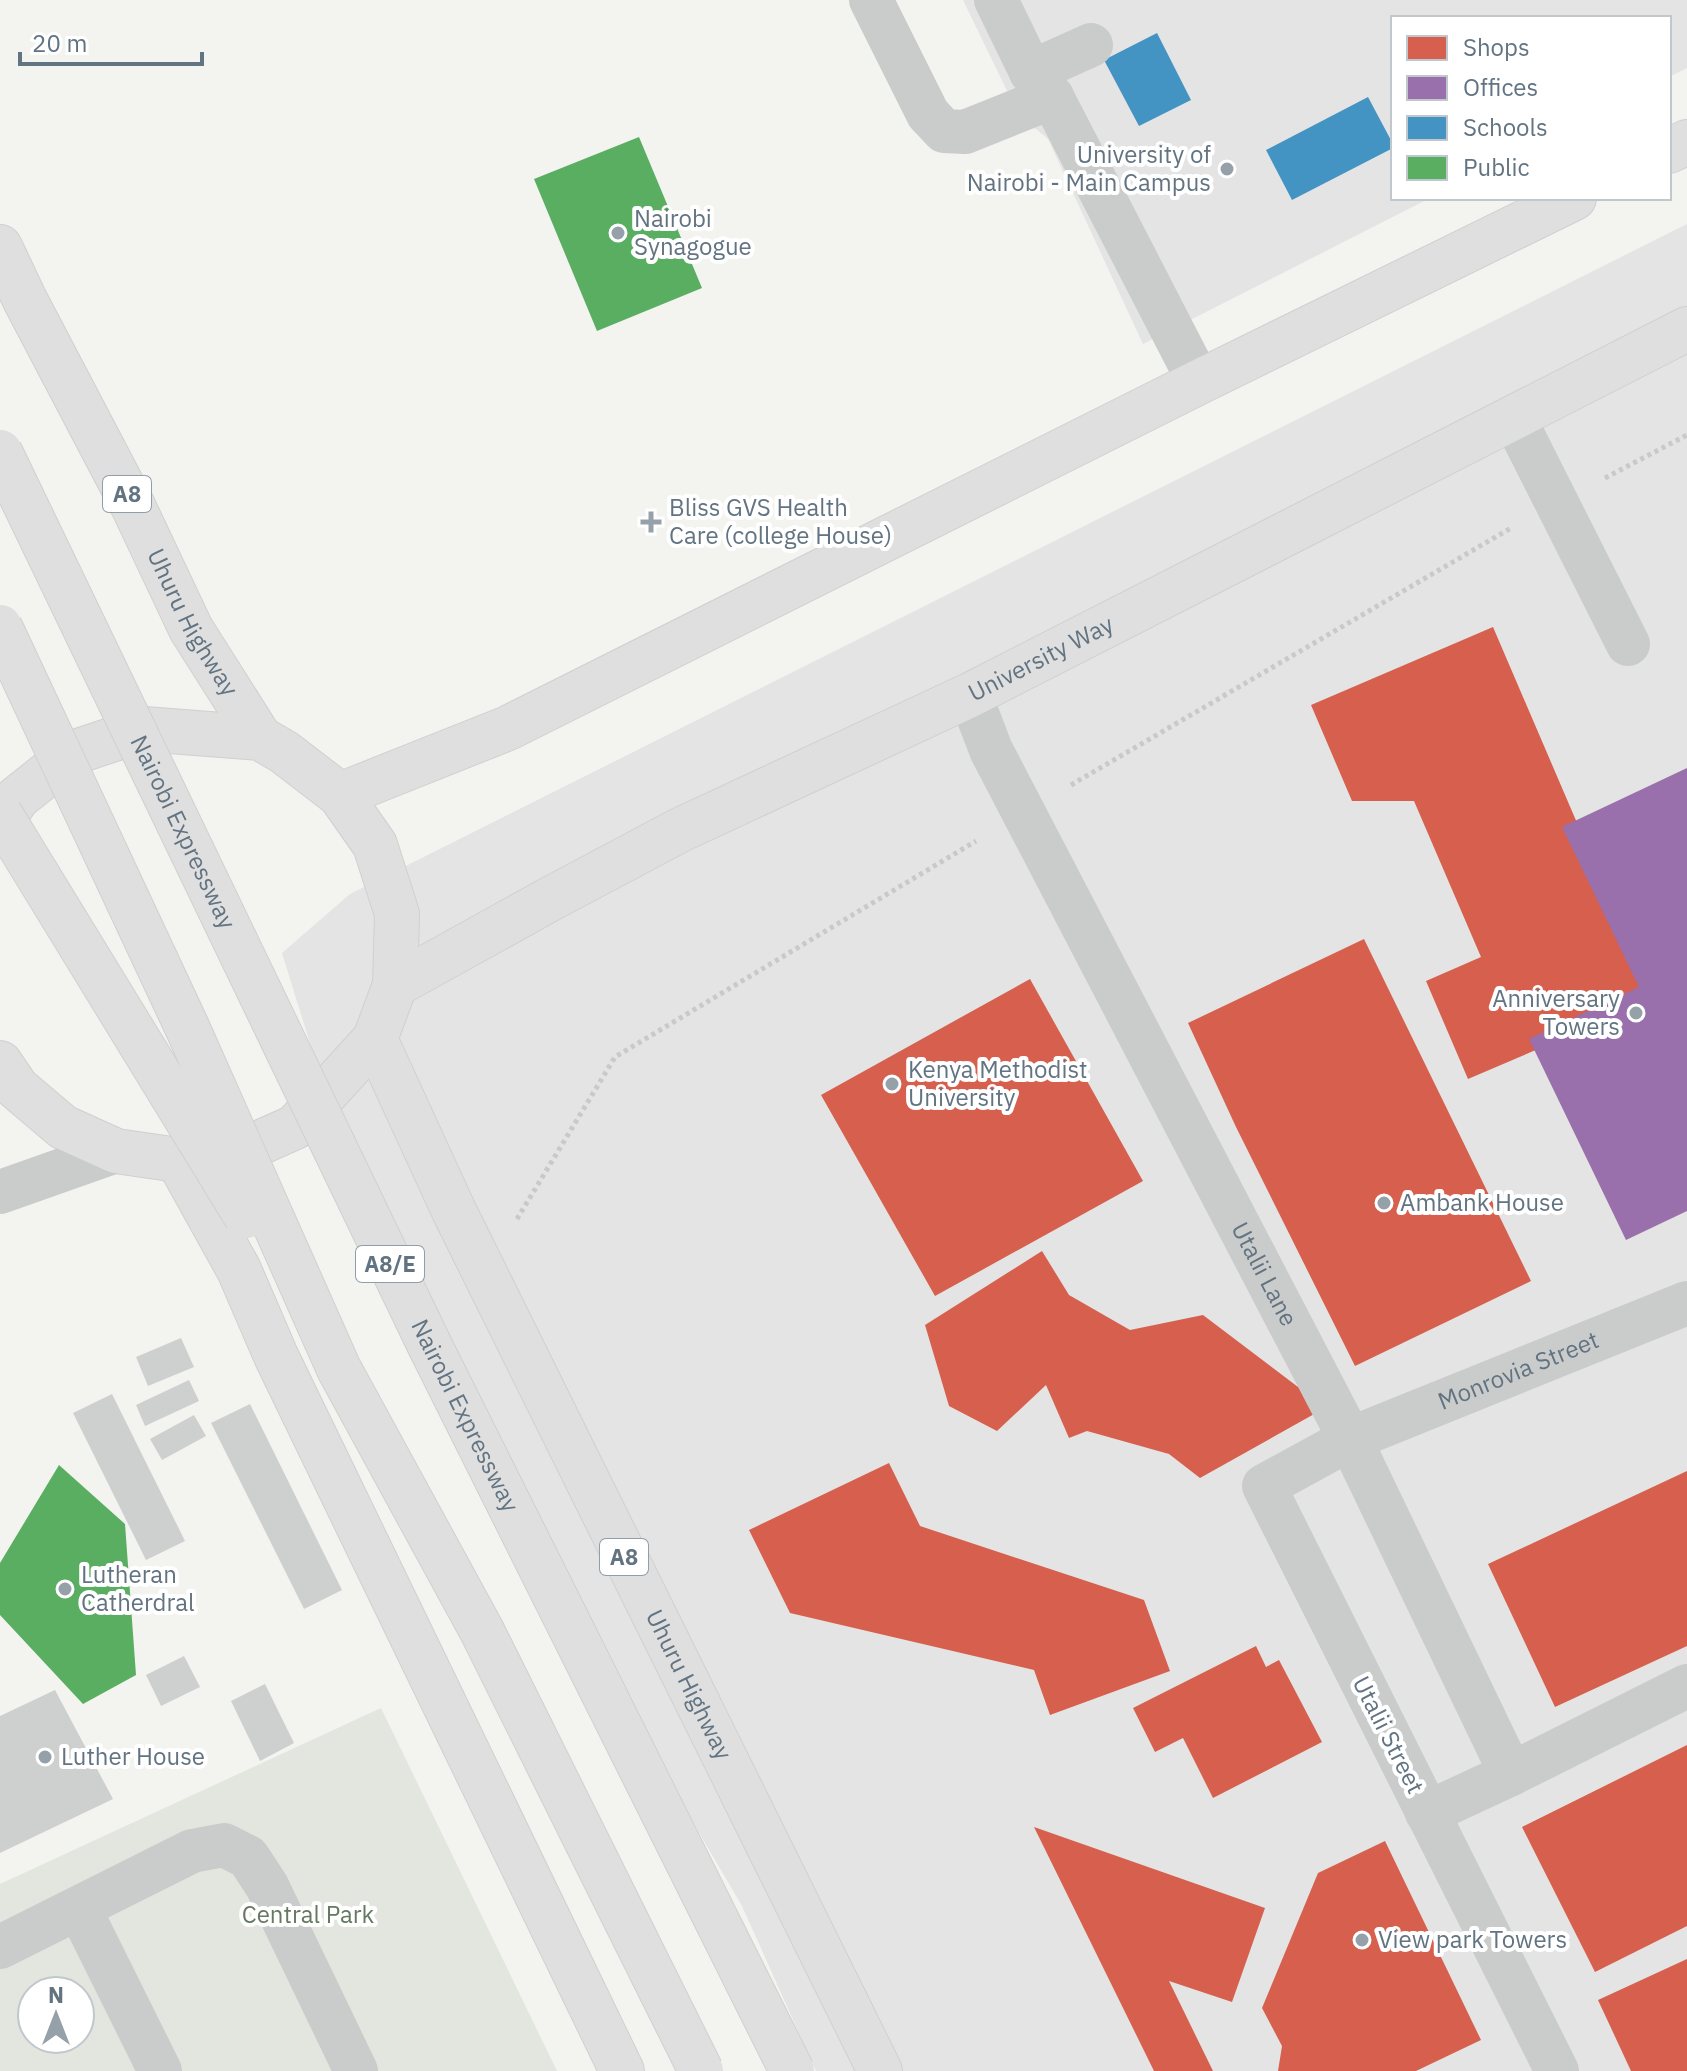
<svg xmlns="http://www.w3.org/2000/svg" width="1687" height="2071" font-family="'IBM Plex Sans',sans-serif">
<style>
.built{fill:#e3e4e3}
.green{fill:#e2e6de;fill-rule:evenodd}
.shops{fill:#d6604d}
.offices{fill:#9970ab}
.schools{fill:#4393c3}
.public{fill:#5aae61}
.building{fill:#cecfcf}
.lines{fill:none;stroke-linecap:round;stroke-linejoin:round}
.highway-casing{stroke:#cfd0cf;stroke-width:46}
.path{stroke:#c8c9c9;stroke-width:5;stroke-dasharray:4 4;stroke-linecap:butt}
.minor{stroke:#cacccc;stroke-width:44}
.highway{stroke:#dfdfe0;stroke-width:44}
.highway-bridge-casing{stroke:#cfd0cf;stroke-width:46;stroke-linecap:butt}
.highway-bridge{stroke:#dfdfe0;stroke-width:44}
.poi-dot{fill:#95a0a8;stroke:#fff;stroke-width:3}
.labels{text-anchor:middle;stroke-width:8;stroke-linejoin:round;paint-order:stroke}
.shield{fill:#fff;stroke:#919da7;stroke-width:2}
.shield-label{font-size:22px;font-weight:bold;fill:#627381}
.poi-label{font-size:24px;fill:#627381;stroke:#fff;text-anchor:start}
.street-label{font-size:24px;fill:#627381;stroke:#fff}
.park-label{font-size:24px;fill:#657861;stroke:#fff}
</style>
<rect width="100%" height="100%" fill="#f3f3f0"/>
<path class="built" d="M963,0H1687V68L1669,77V18H1393V198H1430L1143,344L1048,139L1036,129L1024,126Z
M1687,224V2071H816L742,1906L392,1307L282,953L350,894Z"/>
<path class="green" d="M381,1708L557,2071H0V1884ZM32,1991H80V2039H32Z"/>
<path class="shops" d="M1493,627L1653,1000L1468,1079L1426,981L1481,957L1414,801H1352L1311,705Z
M1364,939L1531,1281L1355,1366L1236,1127L1188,1023Z
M1030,979L1143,1181L935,1296L821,1095Z
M1042,1251L1069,1295L1130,1330L1203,1315L1302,1390L1316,1413L1200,1478L1169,1454L1087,1431L1069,1438L1046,1385L997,1431L949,1406L925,1325Z
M889,1463L920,1526L1144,1600L1170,1671L1050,1715L1034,1670L790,1613L749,1530Z
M1687,1471V1646L1555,1707L1488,1564Z
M1256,1646L1266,1667L1279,1660L1322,1742L1213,1798L1183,1738L1155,1752L1133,1708Z
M1687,1745V1926L1595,1972L1522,1827Z
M1034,1827L1265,1908L1232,2002L1169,1981L1213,2071H1154Z
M1385,1841L1481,2040L1416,2071H1278L1282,2046L1262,2008L1318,1873Z
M1687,1959V2071H1631L1598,2000Z"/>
<path class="offices" d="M1687,768V1211L1626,1240L1529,1039L1639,987L1562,827Z"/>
<path class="schools" d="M1157,33L1191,100L1139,126L1104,60Z
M1368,97L1393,144V148L1292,200L1266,150Z"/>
<path class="public" d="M639,137L702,288L597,331L534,179Z
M59,1465L125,1524L136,1675L83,1704L0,1615V1563Z"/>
<path class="building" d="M181,1338L194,1367L148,1386L136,1357Z
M189,1380L199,1401L145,1426L136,1405Z
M112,1394L185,1541L146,1560L73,1413Z
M250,1404L342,1590L304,1609L211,1423Z
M194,1415L206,1436L162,1460L150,1439Z
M184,1656L200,1687L161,1706L146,1675Z
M265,1684L294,1743L260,1761L231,1701Z
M55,1690L113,1799L0,1853V1716Z"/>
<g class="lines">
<defs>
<g id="highway">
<path d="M1669,151L1687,142"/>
<path id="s3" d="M0,247L25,300L133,506L191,629L260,738"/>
<path d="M340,795L508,728L1199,382L1574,198"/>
<path d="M0,825L17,798L75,752L144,729L260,738L284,752L340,795L375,845L397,914L395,985L375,1039L295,1127L239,1152L178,1160L116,1151L63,1127L17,1088L0,1063"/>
<path id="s4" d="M395,985L552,898L680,830L970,695L1687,329"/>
<path id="s5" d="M375,1039L454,1211L880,2071"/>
<path d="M178,1160L239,1270L276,1356L622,2071"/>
</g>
</defs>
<use href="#highway" class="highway-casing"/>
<path class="path" d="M1605,478L1687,435
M1071,785L1511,528
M517,1219L615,1057L976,841"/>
<g class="minor">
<path d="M871,0L928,114L944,131L965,132L1052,97"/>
<path d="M996,0L1031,72L1052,97L1199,382"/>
<path d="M1031,72L1091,45"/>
<path d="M1514,418L1628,644"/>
<path id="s1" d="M970,695L991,750L1350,1439L1511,1774L1427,1813"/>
<path d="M0,1192L116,1151"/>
<path d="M1511,1774L1687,1686"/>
<path d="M79,1908L160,2071"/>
<path d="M0,1947L192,1851L224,1845L248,1857L267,1886L356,2071"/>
<path id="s2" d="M1557,2071L1264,1486L1350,1439L1687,1303"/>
</g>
<use href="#highway" class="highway"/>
<defs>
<g id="highway-bridge">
<path id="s6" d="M0,452L430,1346L792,2071"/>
<path d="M0,627L187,1027L339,1369L482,1631L701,2071"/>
<path d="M0,814L246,1216"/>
</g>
</defs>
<use href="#highway-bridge" class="highway-bridge-casing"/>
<use href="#highway-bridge" class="highway-bridge"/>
</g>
<g class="poi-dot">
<circle cx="1227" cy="169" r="8"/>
<circle cx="618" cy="233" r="8"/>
<path d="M647 510h8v8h8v8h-8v8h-8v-8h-8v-8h8z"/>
<circle cx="1636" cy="1013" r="8"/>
<circle cx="892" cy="1084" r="8"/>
<circle cx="1384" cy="1203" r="8"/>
<circle cx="65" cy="1589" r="8"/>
<circle cx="45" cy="1757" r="8"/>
<circle cx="1362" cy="1940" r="8"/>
</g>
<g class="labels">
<g class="shield">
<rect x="103" y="476" width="48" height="36" rx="6"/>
<rect x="356" y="1246" width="68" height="36" rx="6"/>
<rect x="600" y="1539" width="48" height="36" rx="6"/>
</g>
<g class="shield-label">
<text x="127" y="502">A8</text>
<text x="390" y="1272">A8/E</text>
<text x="624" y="1565">A8</text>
</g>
<g class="poi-label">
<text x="1211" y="163" text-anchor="end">University of<tspan x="1211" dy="28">Nairobi - Main Campus</tspan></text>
<text x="634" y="227">Nairobi<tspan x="634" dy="28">Synagogue</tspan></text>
<text x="669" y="516">Bliss GVS Health<tspan x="669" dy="28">Care (college House)</tspan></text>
<text x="1620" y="1007" text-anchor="end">Anniversary<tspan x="1620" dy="28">Towers</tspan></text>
<text x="908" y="1078">Kenya Methodist<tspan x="908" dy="28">University</tspan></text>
<text x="1400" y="1211">Ambank House</text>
<text x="81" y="1583">Lutheran<tspan x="81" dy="28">Catherdral</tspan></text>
<text x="61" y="1765">Luther House</text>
<text x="1378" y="1948">View park Towers</text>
</g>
<g class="street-label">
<text dy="8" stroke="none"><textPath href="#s3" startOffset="422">Uhuru Highway</textPath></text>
<text dy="8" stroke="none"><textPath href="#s4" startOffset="724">University Way</textPath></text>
<text dy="8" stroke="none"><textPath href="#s6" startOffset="422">Nairobi Expressway</textPath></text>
<text dy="8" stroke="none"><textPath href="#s1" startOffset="650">Utalii Lane</textPath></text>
<text dy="8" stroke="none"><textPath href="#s2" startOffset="934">Monrovia Street</textPath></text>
<text dy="8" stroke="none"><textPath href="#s6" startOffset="1070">Nairobi Expressway</textPath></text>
<text dy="8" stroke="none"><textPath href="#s5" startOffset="718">Uhuru Highway</textPath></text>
<text transform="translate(1388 1735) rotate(63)" y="8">Utalii Street</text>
</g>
<g class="park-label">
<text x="308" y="1923">Central Park</text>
</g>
</g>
<rect x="1391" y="16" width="280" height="184" fill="#ffffff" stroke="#c0c7cd" stroke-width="2"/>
<rect x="1407" y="36" width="40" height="24" fill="#d6604d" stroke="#c0c7cd" stroke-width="2"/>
<text x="1463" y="56" font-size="24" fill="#627381">Shops</text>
<rect x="1407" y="76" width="40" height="24" fill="#9970ab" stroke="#c0c7cd" stroke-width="2"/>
<text x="1463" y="96" font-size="24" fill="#627381">Offices</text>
<rect x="1407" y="116" width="40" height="24" fill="#4393c3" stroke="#c0c7cd" stroke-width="2"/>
<text x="1463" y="136" font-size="24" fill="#627381">Schools</text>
<rect x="1407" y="156" width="40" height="24" fill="#5aae61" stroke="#c0c7cd" stroke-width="2"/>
<text x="1463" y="176" font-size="24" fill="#627381">Public</text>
<g transform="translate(56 2015)"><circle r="38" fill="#ffffff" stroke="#c0c7cd" stroke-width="2"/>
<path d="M0-6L14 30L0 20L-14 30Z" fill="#95a0a8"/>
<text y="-12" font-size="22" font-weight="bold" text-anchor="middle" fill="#627381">N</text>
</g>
<path d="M20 52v12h182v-12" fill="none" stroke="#627381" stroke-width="4"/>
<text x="32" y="52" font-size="24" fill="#627381" stroke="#ffffff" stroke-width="6" paint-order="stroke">20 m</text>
</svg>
